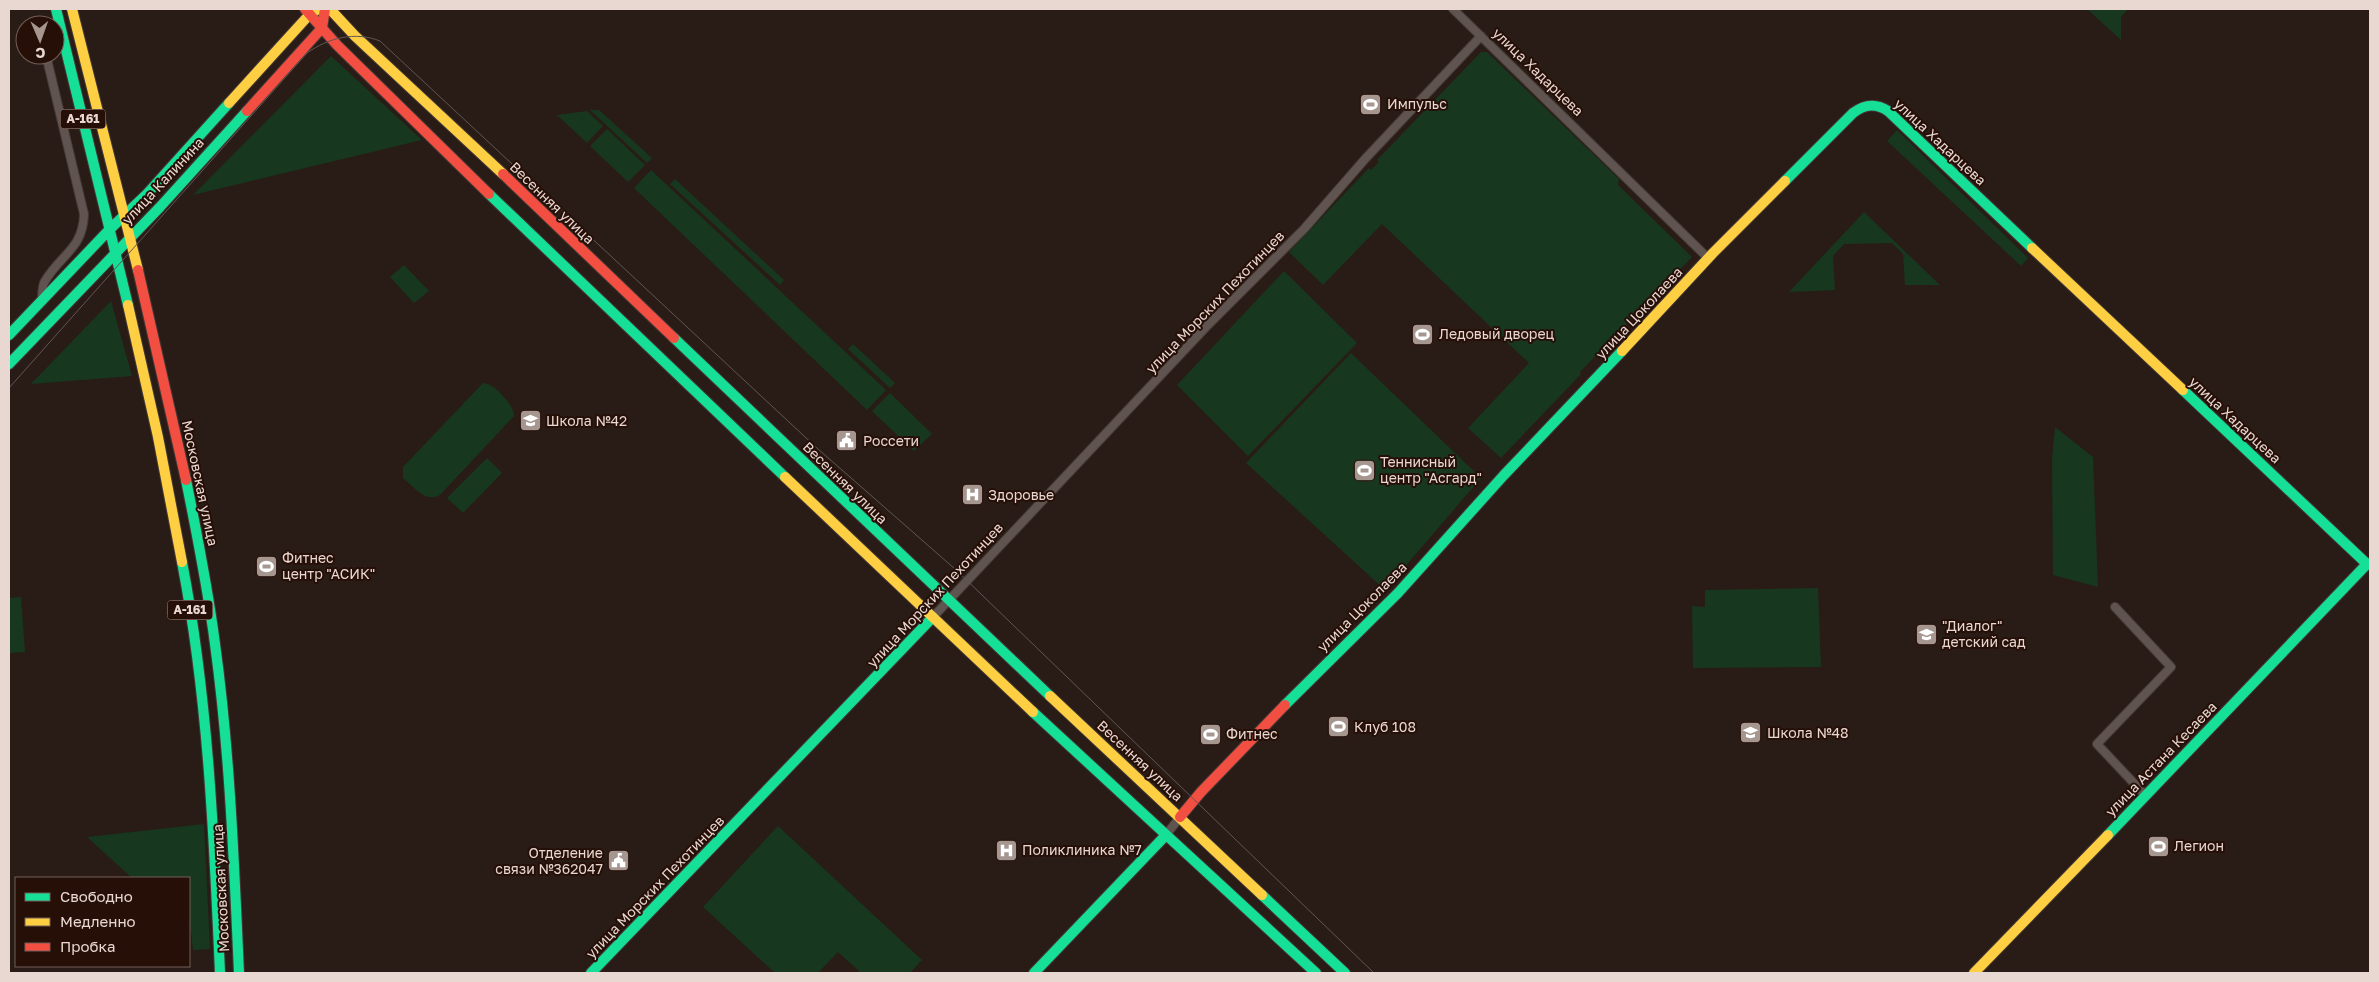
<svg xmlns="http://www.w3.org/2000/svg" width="2379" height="982" font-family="'Golos Text',sans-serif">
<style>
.green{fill:#17371f}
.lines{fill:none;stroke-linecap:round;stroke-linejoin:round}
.street-casing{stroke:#443935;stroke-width:10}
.fast-casing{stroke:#443935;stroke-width:12}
.slow-casing{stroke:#443935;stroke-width:12}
.jam-casing{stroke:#443935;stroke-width:12}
.street{stroke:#605451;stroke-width:8}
.fast{stroke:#16e098;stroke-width:10}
.slow{stroke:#ffcf43;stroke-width:10}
.jam{stroke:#f24e42;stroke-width:10}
.tram{stroke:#605652;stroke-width:1}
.labels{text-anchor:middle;stroke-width:4;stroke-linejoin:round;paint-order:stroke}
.shield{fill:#260f07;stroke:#ae9b94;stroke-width:1}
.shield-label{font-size:12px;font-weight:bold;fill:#e9d7d1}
.street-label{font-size:14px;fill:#e9d7d1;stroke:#260f07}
.poi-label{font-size:14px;fill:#e9d7d1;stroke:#260f07;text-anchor:start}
</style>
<rect width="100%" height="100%" fill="#291c17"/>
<path class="green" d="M2087,9H2128L2121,17V40Z
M1481,52H1487L1619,179L1618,185L1692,257L1580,372L1581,374L1501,458L1468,428L1529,363L1382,224L1323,285L1289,252L1369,168L1371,170L1379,162L1377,160Z
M331,56L422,140L193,195Z
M599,110L652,158L647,163L590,110Z
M587,111L603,126L587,143L557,115Z
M607,129L645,165L628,182L590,146Z
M1897,130L2028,258L2021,266L1887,141Z
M651,170L886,390L867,410L634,188Z
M675,179L784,280L780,285L670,184Z
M1864,212L1940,285H1905L1903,254L1892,243L1844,244L1833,256L1835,290L1789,292Z
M404,265L429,291L414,303L390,277Z
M1284,271L1357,343L1248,456L1177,385Z
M111,301L132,376L31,384Z
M853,344L895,383L890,388L848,349Z
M1351,353L1481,478L1385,590L1246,463Z
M483,383C493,382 515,406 514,416L440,495C425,503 414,487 403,478V467Z
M890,393L932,434L914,451L872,411Z
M2055,427L2093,457L2098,587L2053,575L2052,459Z
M487,458L502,473L463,513L447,498Z
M1818,588L1821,667L1693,668L1692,606L1705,607V590Z
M21,597L25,652L9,653V598Z
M204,824L210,949L193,950L189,913V878H132L87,837Z
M778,826L922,960L910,973H861L838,952L818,973H775L703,907Z"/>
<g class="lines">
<defs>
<path id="street" d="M1453,9L1708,258
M42,300C42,294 42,285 45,281C61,254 83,249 84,214L46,55
M2115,607L2171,667L2097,744L2145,795
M933,617L1206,327L1304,229L1365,159L1481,36
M1166,835L1180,817"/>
<path id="fast" d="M56,9L128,305
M1785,181L1853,113C1865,104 1876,103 1888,111L2032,248
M489,194L785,477
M9,335L110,229L146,195L229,103
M674,338L1050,696
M9,364L160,207L247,111
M186,480C197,534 208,589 215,644C230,753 234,863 239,973
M182,562C208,697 214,835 220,973
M1285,705L1398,593L1504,475L1622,351
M1033,712L1316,973
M2108,835L2367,564L2183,390
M1262,895L1345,973
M591,973L933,617
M1034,973L1166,835"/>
<path id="slow" d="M72,9L138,270
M330,9L355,36L503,174
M229,103L309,15L318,9
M2032,248L2183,390
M128,305L158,437L182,562
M1622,351L1713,253L1785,181
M785,477L1033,712
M1050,696L1262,895
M1974,973L2108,835"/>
<path id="jam" d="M305,9L337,45L489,194
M247,111L322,28L325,9
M503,174L674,338
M138,270L186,480
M1180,817L1201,792L1285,705"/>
</defs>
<use href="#street" class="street-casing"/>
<use href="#fast" class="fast-casing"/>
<use href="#slow" class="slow-casing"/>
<use href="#jam" class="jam-casing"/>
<use href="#street" class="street"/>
<use href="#fast" class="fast"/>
<use href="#slow" class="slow"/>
<use href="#jam" class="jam"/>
<path class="tram" d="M9,388L307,53C328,38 355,31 380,41L818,449L955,569L1374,973"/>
</g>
<defs>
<symbol id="stadium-square" viewBox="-11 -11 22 22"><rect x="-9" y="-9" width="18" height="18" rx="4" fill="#a69690" stroke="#260f07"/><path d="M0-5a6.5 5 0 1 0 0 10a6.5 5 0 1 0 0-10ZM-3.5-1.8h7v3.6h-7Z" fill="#fff"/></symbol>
<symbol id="school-square" viewBox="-11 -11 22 22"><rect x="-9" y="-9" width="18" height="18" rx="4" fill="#a69690" stroke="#260f07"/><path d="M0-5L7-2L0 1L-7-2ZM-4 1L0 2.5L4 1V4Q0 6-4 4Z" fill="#fff"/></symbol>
<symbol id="civic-square" viewBox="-11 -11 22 22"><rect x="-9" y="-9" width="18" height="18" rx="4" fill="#a69690" stroke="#260f07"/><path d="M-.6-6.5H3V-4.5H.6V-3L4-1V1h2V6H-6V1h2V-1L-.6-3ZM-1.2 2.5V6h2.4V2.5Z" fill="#fff"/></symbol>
<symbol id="hospital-square" viewBox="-11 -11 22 22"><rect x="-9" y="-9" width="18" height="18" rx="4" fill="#a69690" stroke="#260f07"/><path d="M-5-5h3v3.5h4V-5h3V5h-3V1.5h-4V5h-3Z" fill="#fff"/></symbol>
</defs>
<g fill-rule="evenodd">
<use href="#stadium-square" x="1358" y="92" width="25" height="25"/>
<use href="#stadium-square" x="1410" y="322" width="25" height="25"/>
<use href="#school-square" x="518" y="408" width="25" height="25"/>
<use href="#civic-square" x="834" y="428" width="25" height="25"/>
<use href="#stadium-square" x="1352" y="458" width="25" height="25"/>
<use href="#hospital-square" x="960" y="482" width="25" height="25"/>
<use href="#stadium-square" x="254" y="554" width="25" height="25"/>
<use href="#school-square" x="1914" y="622" width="25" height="25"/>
<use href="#stadium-square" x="1326" y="714" width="25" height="25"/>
<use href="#school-square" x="1738" y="720" width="25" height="25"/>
<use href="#stadium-square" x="1198" y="722" width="25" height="25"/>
<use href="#stadium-square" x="2146" y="834" width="25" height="25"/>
<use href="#hospital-square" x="994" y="838" width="25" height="25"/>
<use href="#civic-square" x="606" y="848" width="25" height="25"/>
</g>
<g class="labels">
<g class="shield">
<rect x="60.5" y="109.5" width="45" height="19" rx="4"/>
<rect x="167.5" y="600.5" width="45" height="19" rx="4"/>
</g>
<g class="shield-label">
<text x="83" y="123">А-161</text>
<text x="190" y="614">А-161</text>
</g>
<g class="street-label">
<text transform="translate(1538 72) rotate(44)" y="5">улица Хадарцева</text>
<text transform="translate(1940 142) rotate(43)" y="5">улица Хадарцева</text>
<text transform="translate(163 181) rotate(-47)" y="5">улица Калинина</text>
<text transform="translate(552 203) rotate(44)" y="5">Весенняя улица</text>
<text transform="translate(1215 302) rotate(-46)" y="5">улица Морских Пехотинцев</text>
<text transform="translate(1639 313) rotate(-47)" y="5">улица Цоколаева</text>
<text transform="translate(2235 420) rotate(43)" y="5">улица Хадарцева</text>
<text transform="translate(200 483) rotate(78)" y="5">Московская улица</text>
<text transform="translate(845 483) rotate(44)" y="5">Весенняя улица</text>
<text transform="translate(935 595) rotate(-47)" y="5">улица Морских Пехотинцев</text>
<text transform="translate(1362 607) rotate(-45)" y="5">улица Цоколаева</text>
<text transform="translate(2161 759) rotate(-46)" y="5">улица Астана Кесаева</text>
<text transform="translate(1140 761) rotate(43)" y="5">Весенняя улица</text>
<text transform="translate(655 887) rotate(-46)" y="5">улица Морских Пехотинцев</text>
<text transform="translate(221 888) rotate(-93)" y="5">Московская улица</text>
</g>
<g class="poi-label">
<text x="1387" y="109">Импульс</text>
<text x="1439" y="339">Ледовый дворец</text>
<text x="546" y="426">Школа №42</text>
<text x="863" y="446">Россети</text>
<text x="1380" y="467">Теннисный<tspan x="1380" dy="16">центр "Асгард"</tspan></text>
<text x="988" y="500">Здоровье</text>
<text x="282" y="563">Фитнес<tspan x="282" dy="16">центр "АСИК"</tspan></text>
<text x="1942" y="631">"Диалог"<tspan x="1942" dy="16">детский сад</tspan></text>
<text x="1354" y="732">Клуб 108</text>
<text x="1767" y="738">Школа №48</text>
<text x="1226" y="739">Фитнес</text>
<text x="2174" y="851">Легион</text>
<text x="1022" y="855">Поликлиника №7</text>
<text x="603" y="858" text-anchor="end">Отделение<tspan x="603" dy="16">связи №362047</tspan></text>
</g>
</g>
<rect width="2379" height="982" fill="none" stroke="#e9d7d1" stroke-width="20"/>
<rect x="15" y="877" width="175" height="90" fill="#260f07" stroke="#745f58"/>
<rect x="25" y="893" width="25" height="8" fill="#16e098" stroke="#745f58"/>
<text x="60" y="902" font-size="15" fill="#e9d7d1">Свободно</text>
<rect x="25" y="918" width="25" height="8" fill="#ffcf43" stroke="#745f58"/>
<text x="60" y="927" font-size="15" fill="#e9d7d1">Медленно</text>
<rect x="25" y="943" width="25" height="8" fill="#f24e42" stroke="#745f58"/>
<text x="60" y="952" font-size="15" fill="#e9d7d1">Пробка</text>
<g transform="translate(40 40) rotate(178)"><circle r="24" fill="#260f07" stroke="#745f58"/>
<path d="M0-4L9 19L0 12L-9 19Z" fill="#a69690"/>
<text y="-8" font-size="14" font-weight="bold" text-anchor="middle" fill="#e9d7d1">С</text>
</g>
</svg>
